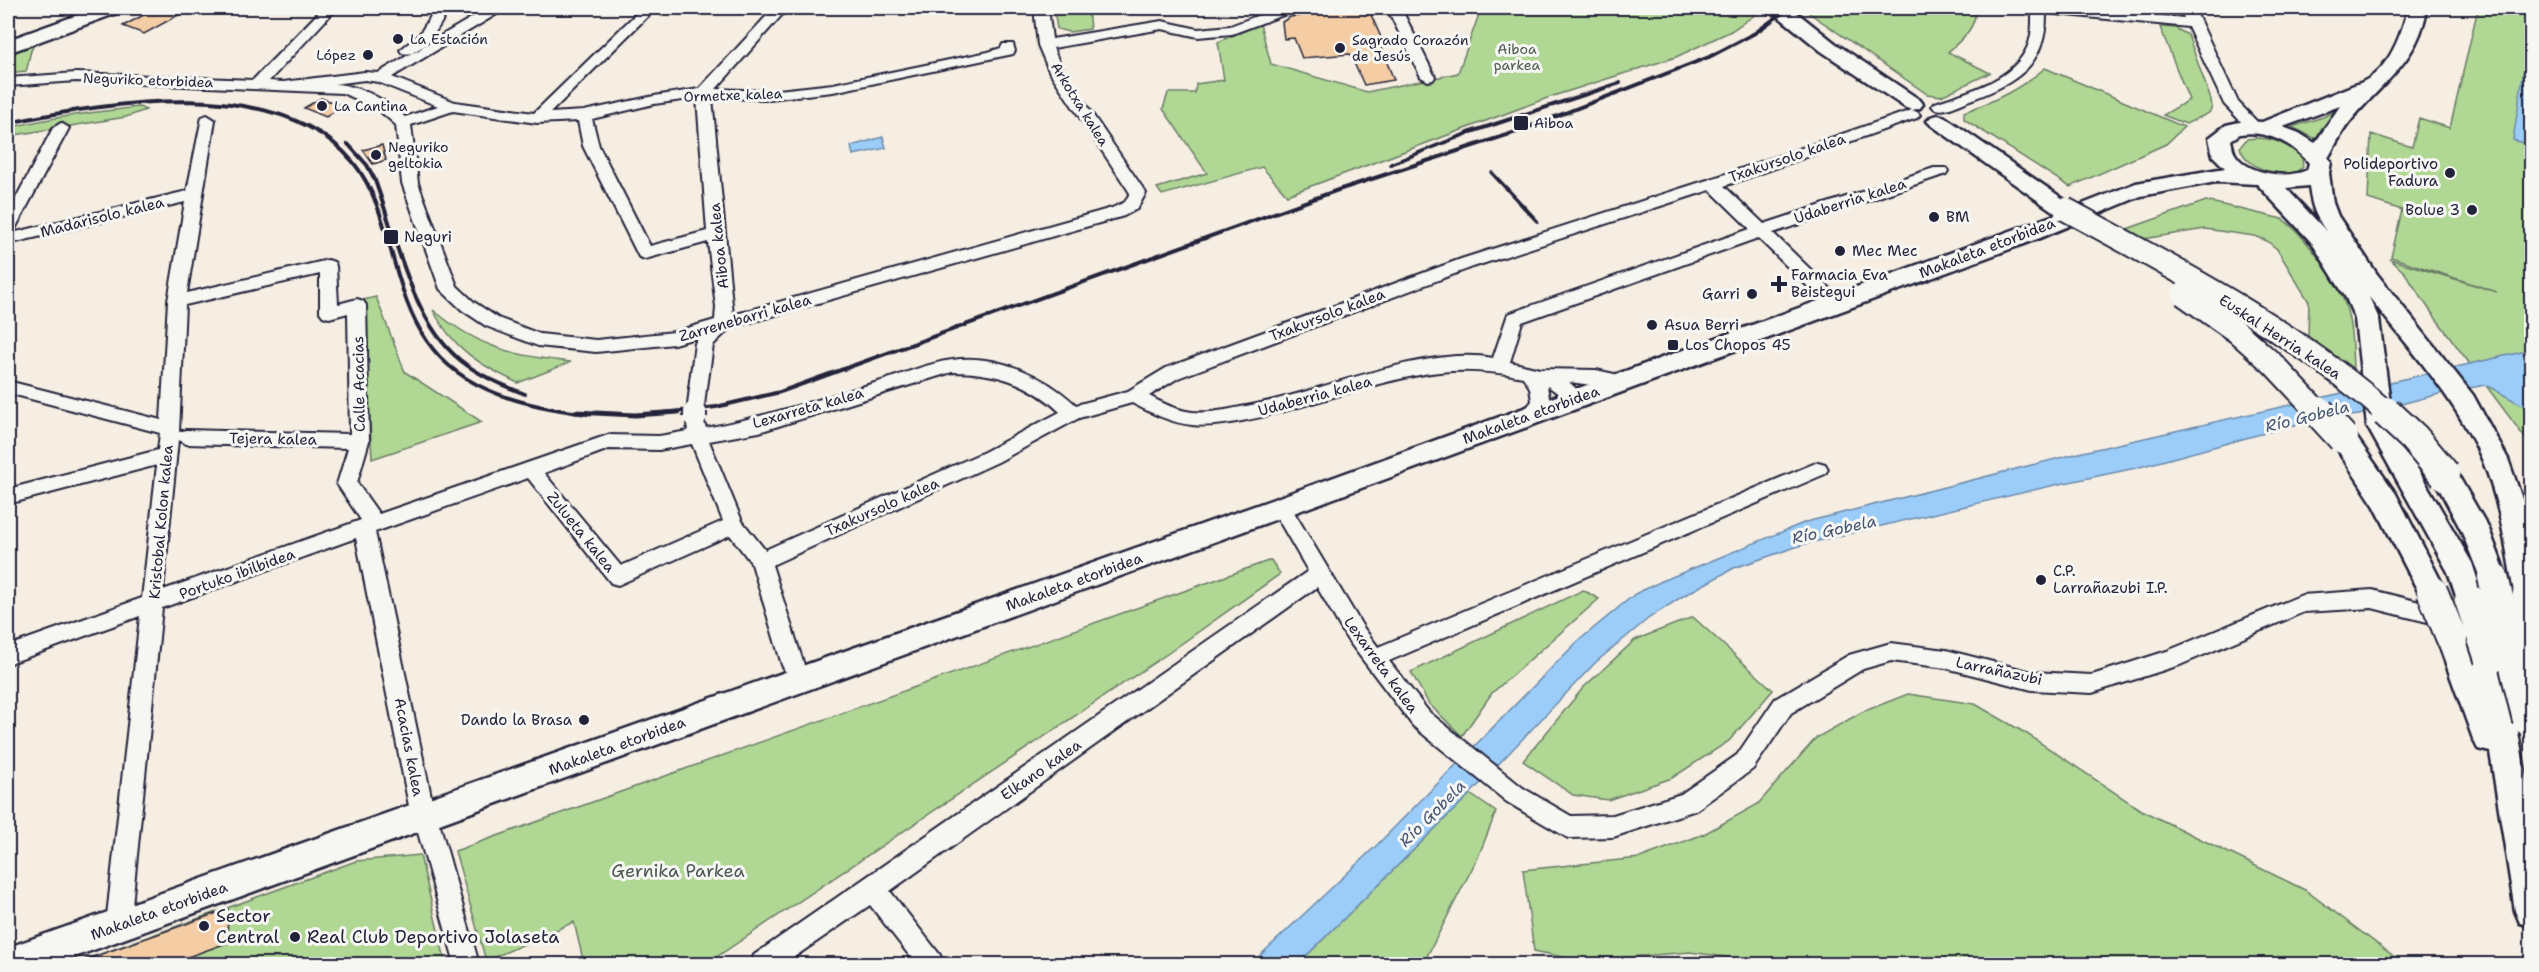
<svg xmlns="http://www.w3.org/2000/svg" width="2539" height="972" font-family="'Shantell Sans',sans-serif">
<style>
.green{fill:#b0d793;stroke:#697c67;stroke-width:1.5}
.water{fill:#9bcdf8;stroke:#6b89ac;stroke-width:1.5}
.building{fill:#f4cda4;stroke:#22223b;stroke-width:1.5}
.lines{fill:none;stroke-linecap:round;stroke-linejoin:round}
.street-casing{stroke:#22223b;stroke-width:4}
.secondary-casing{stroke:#22223b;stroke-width:5}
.street{fill:#f6f6f2;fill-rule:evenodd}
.secondary{fill:#f6f6f2;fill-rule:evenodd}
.rail-far1{stroke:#22223b;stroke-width:4}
.rail{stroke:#22223b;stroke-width:5}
.street-bridge-far1-casing{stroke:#22223b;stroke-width:20;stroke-linecap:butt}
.street-bridge-casing{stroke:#22223b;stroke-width:26;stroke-linecap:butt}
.secondary-bridge-far1-casing{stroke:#22223b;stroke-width:26;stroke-linecap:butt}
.secondary-bridge-casing{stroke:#22223b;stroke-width:34;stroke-linecap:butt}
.street-bridge-far1{stroke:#f6f6f2;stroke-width:16}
.street-bridge{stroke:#f6f6f2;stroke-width:22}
.secondary-bridge-far1{stroke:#f6f6f2;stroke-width:22}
.secondary-bridge{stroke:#f6f6f2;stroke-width:30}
.poi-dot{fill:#22223b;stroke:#f6f6f2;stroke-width:2}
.labels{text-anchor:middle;stroke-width:6;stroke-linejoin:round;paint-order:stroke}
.far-poi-label{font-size:14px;fill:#22223b;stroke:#f6f6f2;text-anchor:start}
.far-park-label{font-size:14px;fill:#4d5855;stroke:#f6f6f2}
.far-street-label{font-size:14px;fill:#22223b;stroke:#f6f6f2}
.street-label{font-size:15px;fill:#22223b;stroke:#f6f6f2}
.poi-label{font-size:15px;fill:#22223b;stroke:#f6f6f2;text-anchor:start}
.water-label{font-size:16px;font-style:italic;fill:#465574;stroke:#f6f6f2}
.near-park-label{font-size:18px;fill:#4d5855;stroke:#f6f6f2}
.near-poi-label{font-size:18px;fill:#22223b;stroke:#f6f6f2;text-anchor:start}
</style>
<rect width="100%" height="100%" fill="#f6eee2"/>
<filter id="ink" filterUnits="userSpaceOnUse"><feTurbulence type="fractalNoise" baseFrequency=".0167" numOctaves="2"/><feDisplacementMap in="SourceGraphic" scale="12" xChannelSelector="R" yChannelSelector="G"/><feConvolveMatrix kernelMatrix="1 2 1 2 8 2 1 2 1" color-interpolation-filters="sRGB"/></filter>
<g filter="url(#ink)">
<path class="green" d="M1054,8H1088L1090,29L1069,32L1057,29Z
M1476,8H1761L1755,15L1731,31L1676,57L1550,97L1287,195L1262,167L1162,195L1157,188L1207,173L1163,109L1168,93H1195L1196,84L1224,80L1218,42L1260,24L1271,64L1367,92L1458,73L1478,17Z
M1802,8H1975C1978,27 1960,41 1948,52L1990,73L1941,96L1927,94Z
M2478,8H2531V446L2429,309L2405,273L2390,259L2497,292L2391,257L2402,210L2368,199L2371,134L2412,147L2419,118L2450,128Z
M2160,27L2175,28L2188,35L2211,100L2212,107L2209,113L2186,124L2163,115L2189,100Z
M34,45C28,53 30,62 26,71L8,73V55Z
M2045,68L2184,127L2166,144L2070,187L1964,119V112C1995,101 2020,89 2045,68Z
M139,107L146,110L126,117L8,136V128C51,117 95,112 139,107Z
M2340,108L2321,129L2316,139L2292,127L2323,117Z
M2256,138C2274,139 2291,143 2302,158L2303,167C2287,182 2245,169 2240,147L2247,139Z
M2206,201L2282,219C2303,232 2337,281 2345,304C2352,325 2352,346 2353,368L2308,337L2309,302L2277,249L2267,241L2254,236L2205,229L2143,239L2127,229Z
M376,297L405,372L482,422L372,459L363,300Z
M433,310C479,348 514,356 571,362L518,383C480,365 453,349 433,310Z
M1271,560L1280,574L1167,654L706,964H584L574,922L486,961L455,851Z
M1583,590L1599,599L1492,693L1462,736L1429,704L1411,672Z
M1693,617L1773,690L1729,741L1672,778L1608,800L1573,795L1523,761L1583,688L1635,640Z
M1908,694L1975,704L2027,734L2141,810L2305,890L2404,964H1775L1690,952L1582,961L1534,951L1523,870L1640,858L1704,834L1758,804L1816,738L1862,712Z
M1470,794L1496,812L1479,855L1423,964H1298Z
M420,855L446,964H73L356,861Z"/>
<path class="water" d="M2524,69L2531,72V145L2513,140Z
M883,137L886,148L853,155L851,146Z
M2531,350V410L2486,385L2447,392L2359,415L2309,421L2136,468L2055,485L1805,544L1734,568L1683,596L1649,618L1596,662L1470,794L1298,964H1251L1377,845L1577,642L1635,594L1662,581L1806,522L2083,452Z"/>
<path class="building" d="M157,8H191L144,34L123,26Z
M1336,8H1368L1383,42L1379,43L1394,80L1364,85L1350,54L1302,58L1294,38L1284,39L1282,22L1290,17L1303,15L1307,10Z
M321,98L343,106L326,117L304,108Z
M382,145L386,160L373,164L363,150Z
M228,909L227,943L168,964H79V962Z"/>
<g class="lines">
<defs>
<path id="street" d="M323,8H337L269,81L283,82L365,72L378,73L488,8H504L502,11L392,77L455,102L534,113L642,8H656L550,113L584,111L654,96L699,89L774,8H788L716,89L769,91L833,84L988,52L1001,48L1003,44H1013L1015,51L1013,54L833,92L769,99L712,98L733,315L1112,208L1125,202L1130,193L1049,71L1038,45L1034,8H1048L1052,39L1162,21L1198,29L1230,26L1278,8H1296L1294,11L1232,34L1198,37L1162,29L1053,48L1063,71L1146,193L1137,209L1124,216L730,328L713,345L707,388L704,393L698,395L692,393L689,388L695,343L699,337L674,344L596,352L538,346L486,326L462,310L440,289L402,183L396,125L375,107L342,93L76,81L8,86V78L76,73L253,80ZM365,80L378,82L438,106L405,117C385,100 361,85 334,84ZM697,98L707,231L650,246L599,146L592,119L654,104ZM453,111L537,123L578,121L583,146L639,257L645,259L708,242L716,307L715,320L674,332L596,340L540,334L498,318L474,302L457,286L418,183L411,125Z
M436,8H450C440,23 425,59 402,53L400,50L419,35Z
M1387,8H1401L1435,77L1433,80L1428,81L1421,77Z
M2032,8H2079L2184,18L2180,8H2194L2238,102L2262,127L2259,130H2249L2224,104L2188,27L2046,13C2047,65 2015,84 1970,100C1960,104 1946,112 1935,109L1932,106L1935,103C1966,92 2010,82 2026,50C2033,37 2032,22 2032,8Z
M1912,110L1917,112L1920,115L1917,118L1724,186L1764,224L1934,168H1946L1948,171L1946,174L1773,233L1842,300L1845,304L1842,308H1830L1758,238L1522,322L1510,362L1540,369L1596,370L1628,377L1631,382L1628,387L1622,389L1569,382L1586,398L1584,403C1569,407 1559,392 1547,386L1550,403C1544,414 1535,425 1522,421L1520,416L1532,401L1530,388L1523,377C1486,370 1452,368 1414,376C1356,387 1301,410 1242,421C1226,424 1208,427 1192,425C1171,423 1151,413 1132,403L1079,418L998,462L772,565L804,665L801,671L793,674L785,671L782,665L752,564L730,535L618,585L611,583L528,478L375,532L435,815L441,829L479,964H455L417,829L411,816L356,538L162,608L130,925L127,933L118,937L109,933L106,925L140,616L8,664V646L142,598L157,465L8,504V489L158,450L160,433L8,393V381L161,420L168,301L185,202L8,244V234L187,191L202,117L207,115L215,120L187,293L328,260L334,262L336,266L338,304L357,299L363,301L366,305L369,441L357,483L379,514L608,435L659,436L688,431L687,424L689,419L696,417L703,419L706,428C765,417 820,399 878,382C902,375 927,363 952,360C997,353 1045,376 1076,405L1128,391L1166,368L1461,259L1723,175ZM1710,190L1750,229L1508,314L1493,358C1423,345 1318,394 1246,406C1229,409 1210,414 1192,412C1176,410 1162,403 1149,396L1178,378L1473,267ZM320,274V312L323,316L329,318L348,313L350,434L186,430L179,432L185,305ZM952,372C994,372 1029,382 1060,412L984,452L765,550L742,521L709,441L759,432ZM178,440L186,444L348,448L337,484L361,520L163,590ZM692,444L723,521L621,566L544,473L609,449L659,450Z
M61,123L69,128L16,227L14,231L8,232V213L53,128Z
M1818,462L1825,464L1828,469L1825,474L1389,661L1429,712L1523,788L1571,816L1613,815L1681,794L1737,755L1775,699L1849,655L1891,643L1946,650L2032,672L2092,675L2167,651L2302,595L2372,590L2451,610L2458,613L2462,619L2458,625L2451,628L2372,608L2304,612L2180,665L2092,693L2032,690L1946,668L1891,661L1863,669L1791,713L1753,769L1696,810L1613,837L1568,838L1507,802L1413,726L1347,639L1317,587L890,891L940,955L943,964H916L870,905L784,964H751L754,955L1308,571L1271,507L1274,502L1281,499L1288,502L1363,627L1378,647Z"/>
<path id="secondary" d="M97,8H123L120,12L8,53V40Z
M1771,8H1791L1835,43L1920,100L1923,104L1920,108L1913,110L1906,108L1821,51L1773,12Z
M2408,8H2427C2419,60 2384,81 2353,118C2342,130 2336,145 2328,158L2331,162L2329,173L2333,203L2338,216L2377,274L2473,395L2508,459L2527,513L2532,537V604L2518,601L2514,593C2506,548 2500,502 2482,459C2456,399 2409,348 2369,297L2379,319L2393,426L2472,563L2484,600L2480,608L2470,612L2460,608L2448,572L2367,426L2355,319L2346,298L2312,243L2257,184L2216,182L2141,196L2040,238L1291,514L55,964H8L9,947L1271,500L2057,214L1931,125L1927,121L1931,117L1938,115L1945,117L2075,207L2136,183L2225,168L2213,156L2209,138L2226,125L2244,121L2262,122L2354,85C2386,77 2401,37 2408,8ZM2340,106L2315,143L2299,133L2283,127ZM2240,134C2267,130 2292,143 2309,163L2307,170C2288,179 2248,175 2235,154C2233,151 2232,144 2231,140ZM2309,186C2311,204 2315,217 2327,232L2286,188Z
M2343,428L2352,431L2396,494L2446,591L2442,599L2432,603L2422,599L2375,507L2330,438L2334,431Z
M2445,465L2454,468L2489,529L2507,577L2503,585L2493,589L2483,585L2461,530L2432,475L2436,468Z
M2452,627L2462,630L2476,663L2479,650L2490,646L2501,650L2505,659L2532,811V927L2520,923L2515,911L2490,752L2478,749L2473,739L2437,639L2442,630Z"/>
</defs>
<use href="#street" class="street-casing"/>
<use href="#secondary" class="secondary-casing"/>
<use href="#street" class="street"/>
<use href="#secondary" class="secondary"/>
<path class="rail-far1" d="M8,123C107,102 279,73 353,162C375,189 384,225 393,258C401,286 410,317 427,341C462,393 530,407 587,414
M348,144L367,165L374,178C396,235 411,320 460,360C480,376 502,385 525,394
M1391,164L1471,132L1620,83
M1492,173L1537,221
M656,414L716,407L780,392L1338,190L1516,132L1709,57L1755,33L1789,8"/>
<path class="rail" d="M575,412L635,415L678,412"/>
<defs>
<path id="street-bridge-far1" d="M695,414L698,388"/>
<path id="street-bridge" d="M695,417V412"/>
<path id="secondary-bridge-far1" d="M2065,209C2177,270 2292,329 2388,414
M2183,294L2237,332L2273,364L2320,414"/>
<path id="secondary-bridge" d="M2319,412L2343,438
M2386,412L2414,438L2445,475
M2493,577L2528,720
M2432,591L2452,639
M2528,593V677
M2470,600L2490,659"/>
</defs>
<use href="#street-bridge-far1" class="street-bridge-far1-casing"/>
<use href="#street-bridge" class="street-bridge-casing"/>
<use href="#secondary-bridge-far1" class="secondary-bridge-far1-casing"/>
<use href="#secondary-bridge" class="secondary-bridge-casing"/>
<use href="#street-bridge-far1" class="street-bridge-far1"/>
<use href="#street-bridge" class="street-bridge"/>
<use href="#secondary-bridge-far1" class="secondary-bridge-far1"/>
<use href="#secondary-bridge" class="secondary-bridge"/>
</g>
</g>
<g class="poi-dot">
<circle cx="398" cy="39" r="6"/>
<circle cx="1340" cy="48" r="6"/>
<circle cx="368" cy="55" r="6"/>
<circle cx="322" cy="106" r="6"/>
<rect x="1513" y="115" width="16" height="16" rx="3"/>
<circle cx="376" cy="155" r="6"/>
<circle cx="2450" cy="173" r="6"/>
<circle cx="2472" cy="210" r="6"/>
<circle cx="1934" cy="217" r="6"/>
<rect x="383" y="229" width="16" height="16" rx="3"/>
<circle cx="1840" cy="251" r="6"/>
<path d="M1776 275h6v6h6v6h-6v6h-6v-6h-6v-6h6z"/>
<circle cx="1752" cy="294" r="6"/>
<circle cx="1652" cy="325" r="6"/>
<rect x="1667" y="339" width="12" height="12" rx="3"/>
<circle cx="2041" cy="580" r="6"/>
<circle cx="584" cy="720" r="6"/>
<circle cx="204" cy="926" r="6"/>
<circle cx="295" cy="937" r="6"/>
</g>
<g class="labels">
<g class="far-poi-label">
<text x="410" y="44">La Estación</text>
<text x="1352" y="45">Sagrado Corazón<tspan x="1352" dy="16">de Jesús</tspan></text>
<text x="356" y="60" text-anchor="end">López</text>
<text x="334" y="111">La Cantina</text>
<text x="1534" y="128">Aiboa</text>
<text x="388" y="152">Neguriko<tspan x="388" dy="16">geltokia</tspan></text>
</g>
<g class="far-park-label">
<text x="1517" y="54">Aiboa<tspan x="1517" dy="16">parkea</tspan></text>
</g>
<g class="far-street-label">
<text transform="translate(148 80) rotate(2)" y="5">Neguriko etorbidea</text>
<text transform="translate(733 95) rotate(-2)" y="5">Ormetxe kalea</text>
<text transform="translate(1080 104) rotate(58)" y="5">Arkotxa kalea</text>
</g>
<g class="street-label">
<text transform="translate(1787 158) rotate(-19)" y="5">Txakursolo kalea</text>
<text transform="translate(1850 201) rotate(-18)" y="5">Udaberria kalea</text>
<text transform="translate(102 217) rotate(-14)" y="5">Madarisolo kalea</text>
<text transform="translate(719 246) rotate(-96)" y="5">Aiboa kalea</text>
<text transform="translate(1987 248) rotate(-21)" y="5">Makaleta etorbidea</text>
<text transform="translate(1327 315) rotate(-21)" y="5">Txakursolo kalea</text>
<text transform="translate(745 318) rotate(-16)" y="5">Zarrenebarri kalea</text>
<text transform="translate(2280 337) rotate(33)" y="5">Euskal Herria kalea</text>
<text transform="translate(359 384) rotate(-91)" y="5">Calle Acacias</text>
<text transform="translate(1315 396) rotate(-15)" y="5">Udaberria kalea</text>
<text transform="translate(808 408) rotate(-16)" y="5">Lexarreta kalea</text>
<text transform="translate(1531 415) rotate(-20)" y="5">Makaleta etorbidea</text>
<text transform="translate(273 439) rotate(1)" y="5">Tejera kalea</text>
<text transform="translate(882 507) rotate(-24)" y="5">Txakursolo kalea</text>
<text transform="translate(161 522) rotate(-85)" y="5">Kristobal Kolon kalea</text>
<text transform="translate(581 532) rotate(51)" y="5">Zulueta kalea</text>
<text transform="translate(237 574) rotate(-20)" y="5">Portuko ibilbidea</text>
<text transform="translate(1074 582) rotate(-20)" y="5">Makaleta etorbidea</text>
<text transform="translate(1381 665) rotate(54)" y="5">Lexarreta kalea</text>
<text transform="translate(1999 671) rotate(12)" y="5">Larrañazubi</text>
<text transform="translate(617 746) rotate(-20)" y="5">Makaleta etorbidea</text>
<text transform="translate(409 747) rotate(79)" y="5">Acacias kalea</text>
<text transform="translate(1041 770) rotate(-35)" y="5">Elkano kalea</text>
<text transform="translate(159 911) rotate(-20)" y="5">Makaleta etorbidea</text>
</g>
<g class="poi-label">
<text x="2438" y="169" text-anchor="end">Polideportivo<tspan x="2438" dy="17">Fadura</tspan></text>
<text x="2460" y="215" text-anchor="end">Bolue 3</text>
<text x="1946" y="222">BM</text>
<text x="404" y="242">Neguri</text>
<text x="1852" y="256">Mec Mec</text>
<text x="1791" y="280">Farmacia Eva<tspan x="1791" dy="17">Beistegui</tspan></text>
<text x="1740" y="299" text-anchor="end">Garri</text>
<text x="1664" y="330">Asua Berri</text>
<text x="1685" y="350">Los Chopos 45</text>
<text x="2053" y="576">C.P.<tspan x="2053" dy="17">Larrañazubi I.P.</tspan></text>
<text x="572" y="725" text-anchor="end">Dando la Brasa</text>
</g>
<g class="water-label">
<text transform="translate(2307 416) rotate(-14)" y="6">Río Gobela</text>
<text transform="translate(1834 529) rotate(-12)" y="6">Río Gobela</text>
<text transform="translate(1432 813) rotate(-45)" y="6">Río Gobela</text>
</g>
<g class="near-park-label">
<text x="678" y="877">Gernika Parkea</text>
</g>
<g class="near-poi-label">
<text x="216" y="922">Sector<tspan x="216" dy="21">Central</tspan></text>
<text x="307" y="943">Real Club Deportivo Jolaseta</text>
</g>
</g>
<rect width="2539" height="972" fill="none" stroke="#f6f6f2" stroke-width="30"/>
<rect x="15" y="15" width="2509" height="942" fill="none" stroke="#22223b" stroke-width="2" filter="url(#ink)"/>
</svg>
